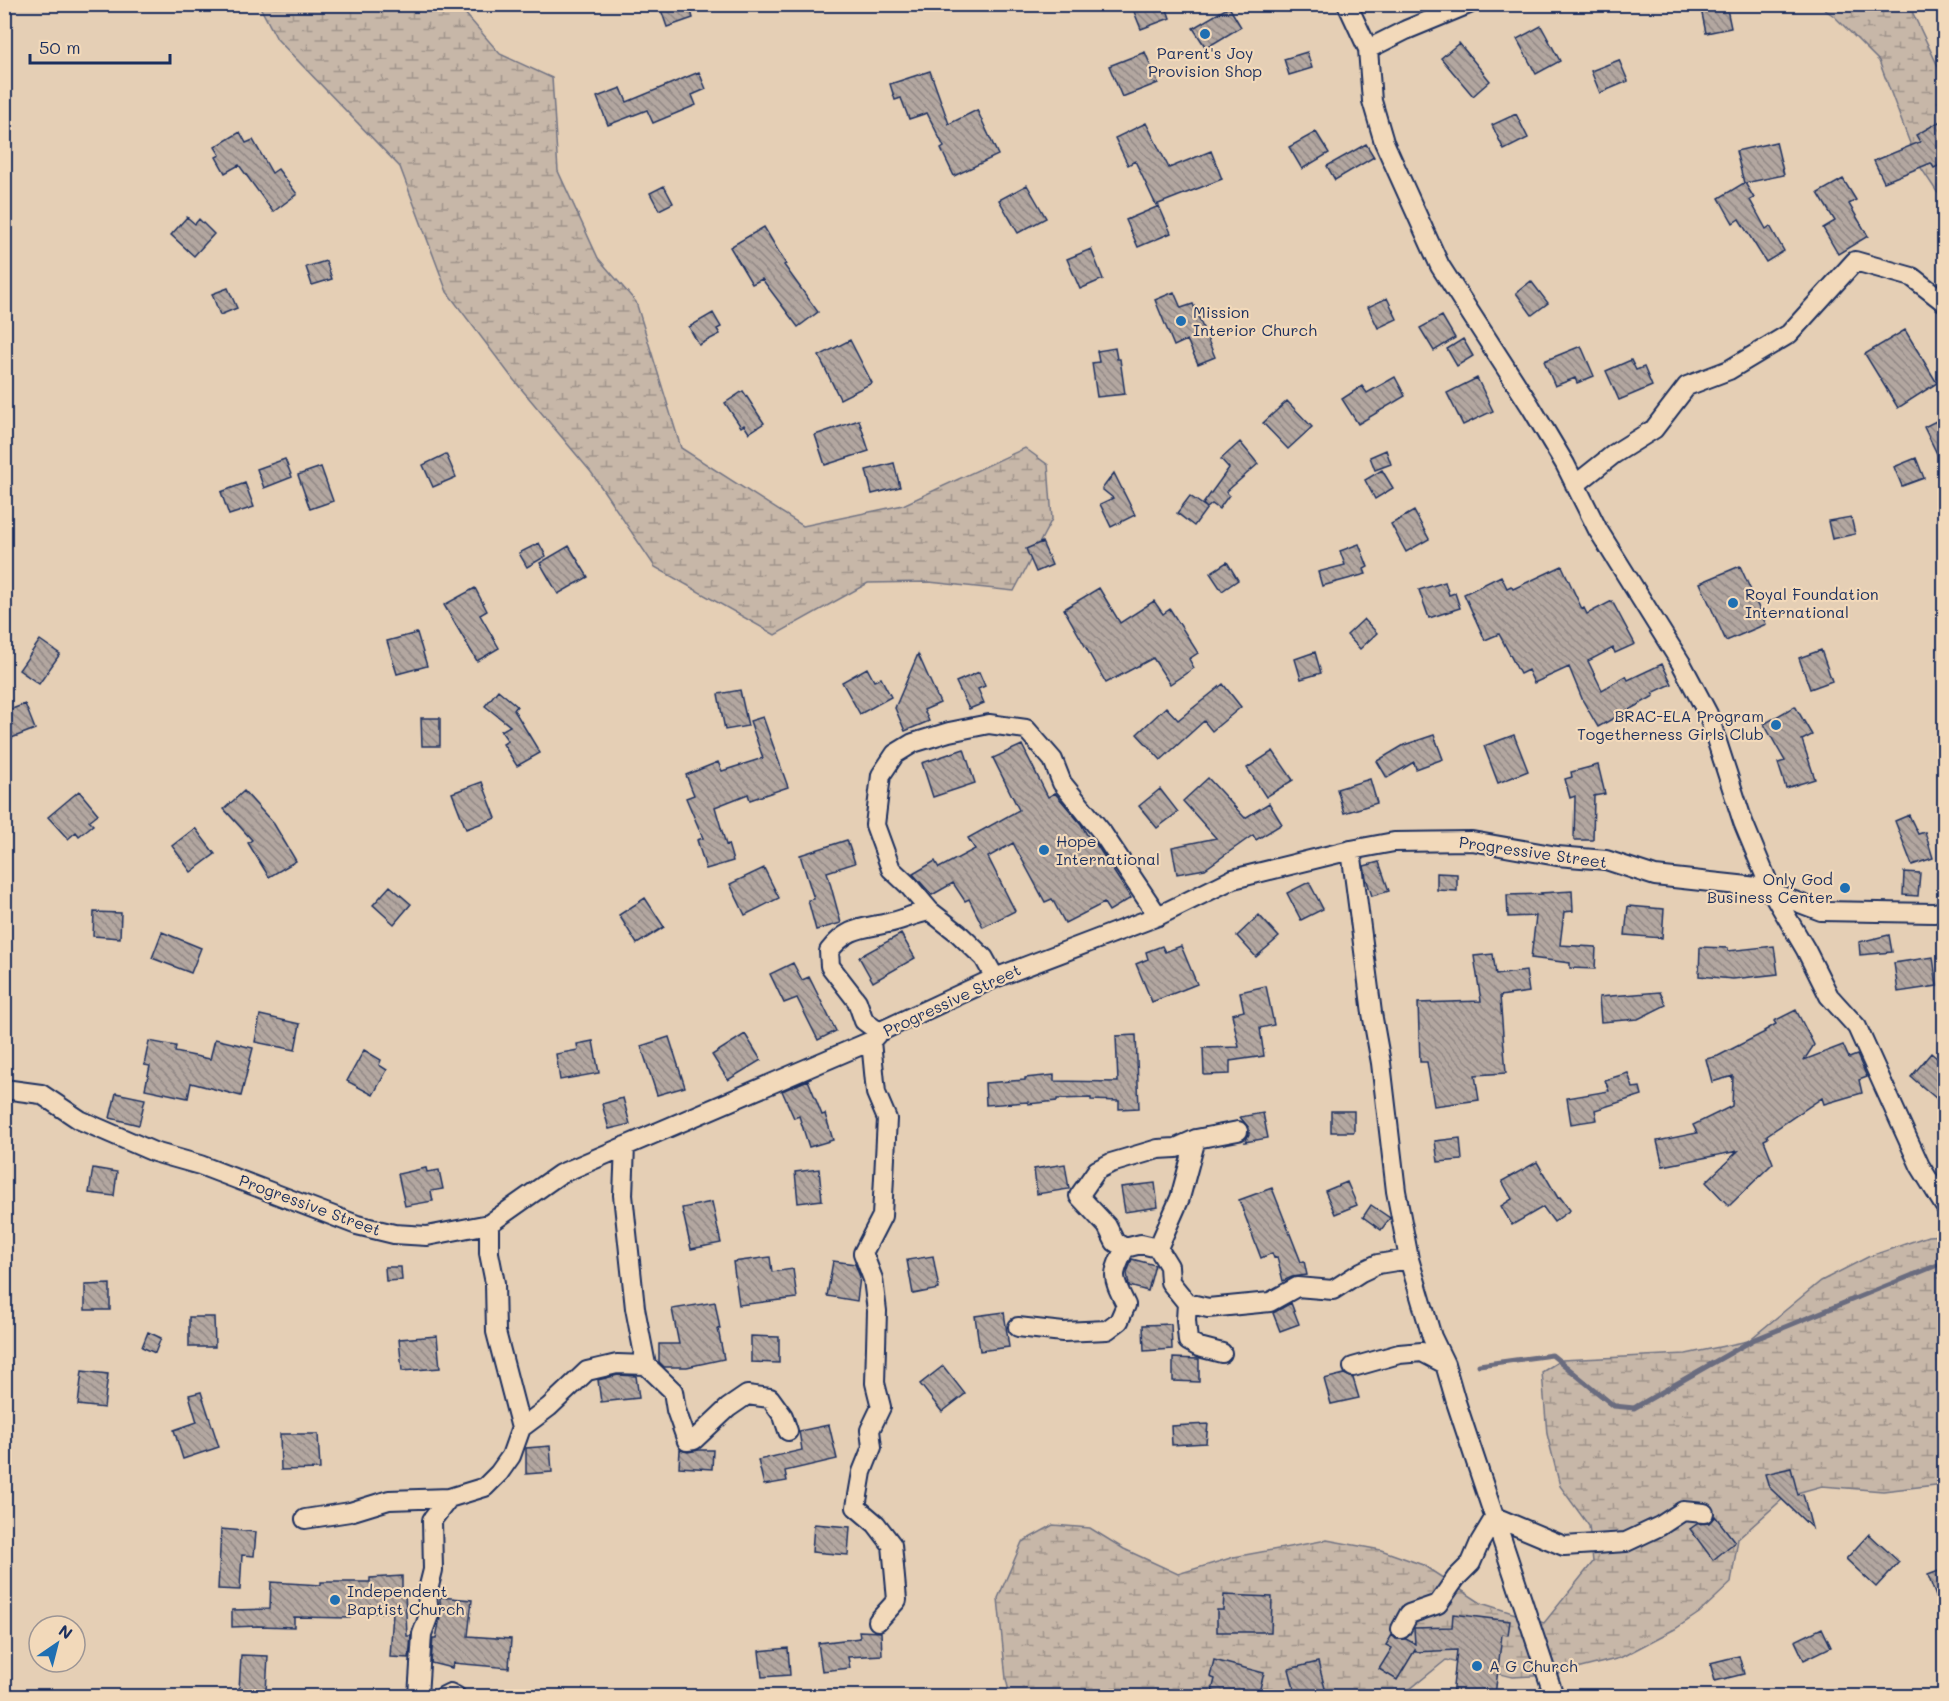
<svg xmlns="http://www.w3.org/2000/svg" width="1949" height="1701" font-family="Mali,sans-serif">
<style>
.wetland{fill:url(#wetland-marsh);stroke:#717383;stroke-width:1.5}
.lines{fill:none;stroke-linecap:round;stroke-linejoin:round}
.stream{stroke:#6a6c7f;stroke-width:5}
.building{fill:url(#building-back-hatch);stroke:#1b2f5e;stroke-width:1.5}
.street-casing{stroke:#1b2f5e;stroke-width:22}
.street{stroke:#f2d9ba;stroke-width:18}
.poi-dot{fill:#1f6fb2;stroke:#f2d9ba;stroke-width:2}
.labels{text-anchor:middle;stroke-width:4.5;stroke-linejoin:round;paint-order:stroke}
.poi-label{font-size:16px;fill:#1b2f5e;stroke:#f2d9ba;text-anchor:start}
.street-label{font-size:16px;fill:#1b2f5e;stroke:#f2d9ba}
</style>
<defs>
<pattern id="wetland-marsh" width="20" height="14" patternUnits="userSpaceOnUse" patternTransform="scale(1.5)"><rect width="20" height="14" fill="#c7b7a8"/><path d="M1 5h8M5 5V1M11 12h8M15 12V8" fill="none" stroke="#a1958c"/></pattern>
<pattern id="building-back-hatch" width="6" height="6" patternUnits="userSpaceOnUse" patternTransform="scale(1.5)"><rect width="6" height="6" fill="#b3a7a0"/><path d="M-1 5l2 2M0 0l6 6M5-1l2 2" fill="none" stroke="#918886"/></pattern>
</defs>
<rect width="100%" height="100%" fill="#e5cfb5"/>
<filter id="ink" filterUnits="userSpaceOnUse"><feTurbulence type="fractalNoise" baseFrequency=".0167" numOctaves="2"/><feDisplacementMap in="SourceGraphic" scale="12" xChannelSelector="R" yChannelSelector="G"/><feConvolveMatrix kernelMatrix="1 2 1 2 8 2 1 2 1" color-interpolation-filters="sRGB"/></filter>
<g filter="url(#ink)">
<path class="wetland" d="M259,5H458L500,54L552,78L558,171L598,258L636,302L681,448L803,526L903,505L1025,448L1048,465L1052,519L1014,591L929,582L868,583L775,635L655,567L591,472L513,379L447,292L400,167L277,39Z
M1818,5H1909L1944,79V198L1937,192L1917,162L1879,61L1834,16Z
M1944,1235V1484L1883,1491L1822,1486L1786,1496L1738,1539L1731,1583L1699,1613L1675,1629L1620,1658L1553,1675L1512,1677L1446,1660L1410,1689L1397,1696H1010L1006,1679L998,1598L1022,1542L1053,1525L1090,1528L1124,1549L1178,1574L1234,1557L1327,1540L1381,1550L1423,1565L1481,1603L1544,1623L1593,1562L1589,1526L1560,1486L1547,1434L1542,1372L1561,1360L1686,1354L1748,1341L1821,1281L1868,1257L1928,1236Z"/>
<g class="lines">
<path class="stream" d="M1479,1365L1552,1355L1614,1406L1634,1408L1753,1340L1940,1264"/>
</g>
<path class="building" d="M659,4H689L693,18L667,27Z
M1131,4H1165L1170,18L1141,29Z
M1700,4H1726L1731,28L1706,33Z
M1229,7L1241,27L1206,48L1193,28Z
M1541,26L1560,61L1536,74L1517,39Z
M1459,43L1490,81L1473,96L1441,58Z
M1145,52L1158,83L1122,97L1109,66Z
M1307,52L1312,68L1289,75L1284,59Z
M1619,60L1628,81L1600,93L1591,71Z
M930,71L949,124L977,110L998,155L954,176L941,149L944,147L927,113L909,119L901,98L895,100L890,84Z
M699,72L706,89L692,95L696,105L653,123L647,110L608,125L597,97L621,88L627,102Z
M1516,114L1528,138L1504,150L1492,125Z
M1944,119V163L1934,168L1931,163L1884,182L1874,161L1920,142L1916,135Z
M1146,123L1169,168L1211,151L1222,179L1156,205L1135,161L1128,165L1115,138Z
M240,132L246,143L253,140L272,173L278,169L297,194L273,212L239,165L225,173L216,157L220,155L215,147Z
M1316,132L1329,153L1302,169L1289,147Z
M1776,142L1784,175L1745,183L1754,198L1750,200L1766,229L1770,226L1784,251L1766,262L1739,219L1733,223L1719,198L1744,183L1736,151Z
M1366,144L1374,157L1335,180L1327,166Z
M1843,179L1856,200L1849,204L1868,236L1838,254L1823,228L1835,221L1818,193Z
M1027,185L1046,218L1018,233L999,200Z
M664,186L673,203L659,210L650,193Z
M1159,206L1171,233L1138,247L1126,220Z
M187,217L195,224L199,219L214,234L194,256L171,235Z
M764,227L786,264L784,265L818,312L798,327L762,279L752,284L730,247Z
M1091,249L1103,279L1080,289L1067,259Z
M326,261L332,279L312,285L306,267Z
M1531,281L1548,303L1532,315L1516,293Z
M228,288L237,308L220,315L212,294Z
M1174,292L1181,308L1193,304L1215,357L1198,364L1187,340L1174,346L1155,300Z
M1387,298L1397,319L1378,328L1368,307Z
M713,313L721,327L717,329L720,334L699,345L689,327Z
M1442,316L1455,338L1434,351L1420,328Z
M1905,330L1937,383L1898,408L1865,354Z
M1463,339L1473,356L1457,366L1447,349Z
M850,340L872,383L840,399L819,356Z
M1581,346L1594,376L1577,383L1575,378L1555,386L1544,361Z
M1115,348L1117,359H1120L1125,394L1097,397L1092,363L1099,362L1097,351Z
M1631,360L1636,370L1644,367L1652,386L1619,400L1606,371Z
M1395,377L1405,396L1358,424L1342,399L1362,386L1367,393Z
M1477,378L1493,411L1463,425L1447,393Z
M743,391L764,423L749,433L744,425L741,427L725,403Z
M1287,401L1312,427L1288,449L1263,423Z
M1944,417V468L1924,427Z
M859,420L869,451L825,465L815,435Z
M1240,442L1258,464L1226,492L1229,495L1219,509L1212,504L1207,508L1203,504L1229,468L1221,459Z
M1386,450L1391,464L1375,470L1370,457Z
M446,454L456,477L433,487L423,465Z
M1916,458L1924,478L1902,486L1894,467Z
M285,459L292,477L264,488L257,469Z
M894,463L900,487L872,494L866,470Z
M321,467L333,501L310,509L298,475Z
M1382,470L1393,488L1375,499L1365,480Z
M1114,473L1135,515L1111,527L1100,504L1113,498L1102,489Z
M245,483L254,507L229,515L221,492Z
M1190,496L1207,508L1194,526L1177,513Z
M1414,511L1429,539L1406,552L1391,524Z
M1851,517L1855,534L1832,539L1828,521Z
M1042,542L1052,565L1036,572L1026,549Z
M539,543L546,556L527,567L519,553Z
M1359,544L1368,567L1364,569L1366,574L1322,586L1318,572L1345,565L1340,551Z
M569,546L588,577L558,594L540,563Z
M1227,562L1238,580L1222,591L1210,573Z
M1562,566L1582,609L1584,608L1587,614L1612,601L1635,644L1615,653L1613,648L1588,661L1602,690L1626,676L1628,680L1662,664L1672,684L1652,693L1654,696L1598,727L1583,701L1569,667L1534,683L1528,670L1520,674L1499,634L1485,640L1464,594L1501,576L1507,588L1511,586L1513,589Z
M1740,566L1766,624L1726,641L1700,583Z
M1445,582L1449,595L1455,593L1460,608L1429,618L1419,590Z
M475,588L487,611L480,615L499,648L477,661L444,605Z
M1099,588L1120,623L1154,601L1163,614L1170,609L1198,653L1189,659L1194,668L1170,684L1153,658L1106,683L1064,609Z
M1364,619L1377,633L1360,649L1347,635Z
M417,633L427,666L397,674L387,641Z
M40,640L60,654L39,684L19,670Z
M1821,650L1832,681L1810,689L1799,658Z
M1315,652L1321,673L1301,679L1295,659Z
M918,654L940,703L924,710L929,721L905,731L895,708Z
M867,668L874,681L881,678L891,697L860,714L842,682Z
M979,672L985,686L978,689L984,703L969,709L956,682Z
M1223,684L1241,707L1212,731L1204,721L1161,760L1137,734L1166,707L1178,720Z
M498,690L517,706L514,710L540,753L517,766L503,744L508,741L501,731L510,726L485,706Z
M740,690L748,726L725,730L718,694Z
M25,704L35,729L9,739L4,727V712Z
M1795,706L1812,735L1802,740L1815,779L1786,788L1778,763L1785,761L1764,724Z
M763,717L788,787L750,800L748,794L715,807L726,845L728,844L733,861L706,869L697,840L703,838L686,798L694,795L686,775L718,762L722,771L763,758L750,721Z
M421,718H440V746H422Z
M1434,735L1443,759L1416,769L1414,762L1387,778L1377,761L1404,745Z
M1514,735L1528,771L1498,783L1484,746Z
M1022,745L1048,797L1055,793L1081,824L1091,842L1094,841L1131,898L1109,911L1104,903L1065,923L1052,899L1045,902L1013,843L988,857L1015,911L983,927L969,899L965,901L953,883L932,895L913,874L935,861L939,868L975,849L968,838L1019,810L993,758Z
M964,749L975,783L933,797L922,763Z
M1273,751L1293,780L1266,797L1247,768Z
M1598,765L1605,794L1594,796L1593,840H1574L1575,796L1570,798L1565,779L1572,777L1571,772Z
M1208,778L1245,818L1269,803L1282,824L1256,840L1253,835L1205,869L1177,874L1172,847L1216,838L1183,801Z
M1370,779L1377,803L1344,813L1337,789Z
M482,782L496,818L466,829L452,793Z
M1160,789L1178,812L1157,828L1139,806Z
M79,791L98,814L89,821L93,825L79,836L76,832L68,839L48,817Z
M244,791L274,824L296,861L269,877L248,843L252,840L224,809Z
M1909,815L1918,834L1925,832L1933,858L1912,865L1895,821Z
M195,828L215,854L191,872L172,846Z
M847,840L855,863L827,872L841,923L816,930L808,900L814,899L800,855Z
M1379,862L1389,891L1372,896L1366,878L1364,866Z
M764,868L779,898L745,915L730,884Z
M1904,872L1920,873L1918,896L1903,895Z
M1437,873L1457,874V891L1437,890Z
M1309,882L1323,909L1301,920L1287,893Z
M390,886L411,904L394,924L373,905Z
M1572,891L1573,911L1564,912L1560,945L1596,947L1595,969L1570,968V963L1531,958L1536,916L1508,917L1507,895L1542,894L1541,893Z
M645,898L664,927L637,944L619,915Z
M1628,906L1664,909L1662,938L1625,935Z
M94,912L121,913L120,938L93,936Z
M1259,915L1279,937L1256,957L1237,936Z
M162,932L201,948L191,973L152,958Z
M901,934L915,958L873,982L859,957Z
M1889,935L1892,952L1860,955L1859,942Z
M1162,946L1165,952L1181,946L1197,984L1152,1002L1136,964L1148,959L1146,952Z
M1774,946L1778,974L1733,979L1699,976L1700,947L1728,948V951Z
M1493,954L1496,975L1526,971L1529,992L1500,996L1506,1073L1475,1075L1479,1100L1434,1106L1427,1062H1420L1418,1003L1481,1001L1474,956Z
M1933,957L1937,986L1898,992L1894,963Z
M793,963L802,980L809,977L836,1031L818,1040L797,998L784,1003L770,974Z
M1266,986L1274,1025L1260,1028L1264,1056L1230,1061V1074L1204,1075L1203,1048L1239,1047L1232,1014L1244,1011L1240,992Z
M1660,992L1666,1005L1638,1019L1601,1022L1599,997Z
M1796,1010L1814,1045L1804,1060L1843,1045L1849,1058L1857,1055L1867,1077L1859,1080L1862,1093L1824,1104L1822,1098L1767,1135L1768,1138L1764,1140L1773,1163L1729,1206L1706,1182L1738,1151L1663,1166L1657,1141L1697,1133L1693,1125L1732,1106L1733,1076L1712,1082L1706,1059L1718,1056L1765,1032L1764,1031L1776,1024L1774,1021Z
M260,1015L300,1024L295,1050L255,1042Z
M745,1034L761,1060L728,1080L712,1055Z
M1136,1035L1139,1108L1119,1109V1101L1091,1100V1098L1057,1099V1101L1028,1104V1102L986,1105L985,1083L1025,1080V1078L1054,1075V1081L1118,1082L1116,1036Z
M669,1037L685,1087L657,1095L641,1046Z
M215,1039L253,1048L241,1096L191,1083L188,1098L145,1089L150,1066L144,1065L149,1041L176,1046L175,1052L210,1059Z
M593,1041L599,1073L560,1080L556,1054L578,1050L577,1044Z
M364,1050L381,1060L379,1065L387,1070L373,1095L347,1081Z
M1931,1053L1944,1064V1105L1911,1077Z
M1628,1073L1633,1088L1640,1087L1642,1095L1595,1110L1597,1120L1571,1124L1567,1098L1609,1091L1605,1080Z
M808,1080L822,1115L825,1114L833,1140L809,1147L799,1116L794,1118L782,1091Z
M116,1093L145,1099L139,1125L110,1118Z
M623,1098L630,1124L609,1129L602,1104Z
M1331,1111H1354V1132H1331Z
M1263,1113L1268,1138L1245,1142L1249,1134V1128L1240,1117Z
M1460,1138L1462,1160L1438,1162L1435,1141Z
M1537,1162L1558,1198L1560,1197L1570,1210L1554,1222L1543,1207L1512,1225L1501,1206L1512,1199L1502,1181Z
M1065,1164L1069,1189L1037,1194L1034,1169Z
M93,1168L117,1172L114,1196L89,1193Z
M426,1168L427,1172L439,1170L443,1189L431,1191L433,1201L405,1206L398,1174Z
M819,1169L822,1200L798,1203L795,1172Z
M1347,1182L1357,1205L1335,1214L1325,1191Z
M1155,1183L1158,1207L1125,1212L1121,1187Z
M1272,1188L1301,1262L1304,1261L1307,1275L1292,1277L1283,1281L1277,1257L1274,1258L1272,1253L1261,1258L1239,1200Z
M712,1202L721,1243L691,1249L682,1208Z
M1371,1205L1390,1218L1381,1230L1363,1217Z
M933,1256L939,1289L913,1294L907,1260Z
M770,1257L772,1272L793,1269L797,1298L739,1305L733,1262Z
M1132,1259L1155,1265L1148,1291L1129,1286L1127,1273Z
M833,1261L855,1264L860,1277L857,1301L827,1296Z
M385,1267H401L402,1280L386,1281Z
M110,1284V1310H85V1285Z
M715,1302L720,1329H718L724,1359L687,1367H664L659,1362V1344H679L672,1309Z
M1291,1303L1299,1324L1280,1331L1273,1313Z
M1004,1312L1009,1347L980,1351L975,1316Z
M189,1317H214L215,1347H189Z
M1171,1324L1172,1349L1144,1351L1143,1325Z
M148,1332L161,1338L155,1353L142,1347Z
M437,1336L440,1368L402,1371L399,1339Z
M751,1336L779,1337V1363L751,1362Z
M1173,1358L1199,1359V1382L1173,1381Z
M943,1366L965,1394L942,1412L920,1384Z
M82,1371L108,1374L104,1408L78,1405Z
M1344,1374L1353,1378L1359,1398L1331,1404L1324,1379Z
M618,1375L636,1376L639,1398L601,1402L598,1380Z
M201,1392L219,1447L183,1459L174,1430L197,1422L189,1395Z
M1208,1424L1206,1443L1172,1445L1171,1426Z
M829,1425L837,1459L785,1471L787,1481L764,1485L758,1460L802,1450L799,1431Z
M280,1434H318L320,1469L281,1470Z
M550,1446L552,1472L526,1474V1448Z
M680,1450L688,1452L699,1450H713L712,1469L679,1467Z
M1791,1468L1798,1495L1803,1494L1812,1528L1769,1487L1765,1474Z
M1715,1516L1735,1542L1713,1560L1690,1529L1697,1524L1709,1523Z
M814,1524L850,1527L848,1555L812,1552Z
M221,1529L256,1532L254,1556L242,1555L240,1590L218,1589Z
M1869,1534L1899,1562L1876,1587L1846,1559Z
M1944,1569V1615L1943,1616L1928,1575Z
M402,1576V1591H405L407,1636H411L409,1658L390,1657L393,1612L350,1614V1618L294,1617V1627L258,1626L232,1627V1610L270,1609L271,1582L321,1585V1582H370V1578Z
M1224,1595L1272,1597L1271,1632H1217V1610H1223Z
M440,1597L472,1600L468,1636L511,1639L509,1668L453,1663L452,1668L431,1663L433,1638H436L440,1618Z
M1453,1614L1510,1621L1508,1635L1502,1634L1495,1696H1452L1457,1650L1415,1652V1650L1397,1680L1379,1669L1392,1648L1386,1645L1392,1635L1396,1639H1406L1415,1644L1414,1628L1452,1627Z
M1822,1628L1831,1647L1804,1660L1795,1641Z
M859,1631L881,1632L882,1655L848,1657L850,1668L822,1671L818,1643L860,1638Z
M788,1648L790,1675L762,1677L759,1651Z
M241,1655L268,1656L266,1692L239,1691Z
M1739,1656L1744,1674L1715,1681L1710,1663Z
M1214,1660L1264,1673L1258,1696H1233L1212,1691L1215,1679L1210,1677Z
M1318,1662L1327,1696H1296L1289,1669Z"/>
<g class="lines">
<defs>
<path id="street" d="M1347,4L1368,49L1372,101L1384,142L1440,266L1531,407L1565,464L1598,530L1681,663L1708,714L1743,822L1772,892L1806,950L1829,996L1857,1027L1920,1166L1944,1205
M1368,49L1406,30L1469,4
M1575,485L1614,454L1654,429L1687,386L1729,370L1789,334L1855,261L1912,277L1944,302
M1351,850L1372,1013L1381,1063L1396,1191L1409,1259L1432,1337L1445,1364L1456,1402L1554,1696
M995,978L984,958L958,933L930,911L908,885L891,869L875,825L881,775L895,754L913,743L949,732L989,724L1026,729L1053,760L1062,783L1101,831L1158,916
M879,1032L864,1021L857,1001L830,966L829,951C848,927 861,929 888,923C903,920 915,913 930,911
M871,1041L876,1093L887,1119L882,1216L863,1253L873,1279L877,1311L875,1383L881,1407L870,1430L872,1447L862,1472L856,1507L876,1524L892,1545L897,1600L878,1621
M4,1089L41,1094L80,1120L154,1152L200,1165L357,1225L394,1234L427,1236L489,1224L560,1174L871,1041L879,1032L995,978L1158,916L1233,879L1351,850L1394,842L1472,841L1557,856L1606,860L1655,876L1757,887L1821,911L1934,913L1944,911
M1238,1131L1196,1139L1176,1148L1158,1149L1111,1163L1097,1170L1079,1196L1107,1226L1115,1242L1125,1248L1141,1244L1158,1248L1169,1266L1170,1282L1187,1303L1208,1308L1270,1302L1297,1287L1333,1290L1361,1272L1378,1264L1409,1259
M625,1146L623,1195L635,1308L646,1365
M1158,1248L1180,1198L1196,1139
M1187,1303L1186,1320L1188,1341L1199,1347L1222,1353
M1018,1327L1063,1332L1107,1330L1119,1321L1126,1305C1112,1276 1111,1277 1125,1248
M1353,1367L1399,1354L1422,1352L1445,1364
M521,1428L549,1407L587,1371L617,1364L646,1365L673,1391L676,1410L687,1441L694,1440L728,1408L747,1395L770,1398L783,1416L788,1431
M305,1519L350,1512L389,1500L449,1498L485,1487L499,1473L511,1456L521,1428L496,1332L495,1283L489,1253V1224
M1401,1629L1409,1614L1438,1604L1456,1578L1471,1563L1480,1542L1495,1517L1564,1546L1626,1542L1660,1526L1683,1511L1704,1513
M418,1696L422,1634L429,1615L427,1594L433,1570L432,1520L449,1498
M444,1696L450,1693L456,1696"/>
</defs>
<use href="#street" class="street-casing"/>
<use href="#street" class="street"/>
</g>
</g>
<g class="poi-dot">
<circle cx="1205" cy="34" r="6"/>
<circle cx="1181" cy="321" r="6"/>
<circle cx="1733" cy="603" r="6"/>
<circle cx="1776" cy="725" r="6"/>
<circle cx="1044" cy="850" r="6"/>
<circle cx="1845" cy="888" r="6"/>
<circle cx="335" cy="1600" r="6"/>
<circle cx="1477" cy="1666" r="6"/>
</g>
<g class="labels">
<g class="poi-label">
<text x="1205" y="59" text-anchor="middle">Parent's Joy<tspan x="1205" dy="18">Provision Shop</tspan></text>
<text x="1193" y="318">Mission<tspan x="1193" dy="18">Interior Church</tspan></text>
<text x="1745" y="600">Royal Foundation<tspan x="1745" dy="18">International</tspan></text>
<text x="1764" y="722" text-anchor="end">BRAC-ELA Program<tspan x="1764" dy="18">Togetherness Girls Club</tspan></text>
<text x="1056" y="847">Hope<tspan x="1056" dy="18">International</tspan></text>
<text x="1833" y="885" text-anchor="end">Only God<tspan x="1833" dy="18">Business Center</tspan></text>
<text x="347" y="1597">Independent<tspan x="347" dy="18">Baptist Church</tspan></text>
<text x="1489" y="1672">A G Church</text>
</g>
<g class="street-label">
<text transform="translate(1533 852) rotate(8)" y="6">Progressive Street</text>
<text transform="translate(952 1000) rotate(-25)" y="6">Progressive Street</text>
<text transform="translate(310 1205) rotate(20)" y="6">Progressive Street</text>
</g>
</g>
<rect width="1949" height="1701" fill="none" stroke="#f2d9ba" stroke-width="24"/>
<rect x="12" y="12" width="1925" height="1677" fill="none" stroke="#1b2f5e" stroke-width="2" filter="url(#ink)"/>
<g transform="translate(57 1644) rotate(35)"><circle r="28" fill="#f2d9ba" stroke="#9c9595" stroke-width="1.5"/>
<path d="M0-4.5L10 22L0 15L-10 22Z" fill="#1f6fb2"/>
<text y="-9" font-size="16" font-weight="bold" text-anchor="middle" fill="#1b2f5e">N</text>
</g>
<path d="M30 54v9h140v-9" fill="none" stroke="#1b2f5e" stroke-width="3"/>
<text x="39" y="54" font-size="18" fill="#1b2f5e" stroke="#f2d9ba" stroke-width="4.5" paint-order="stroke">50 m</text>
</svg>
